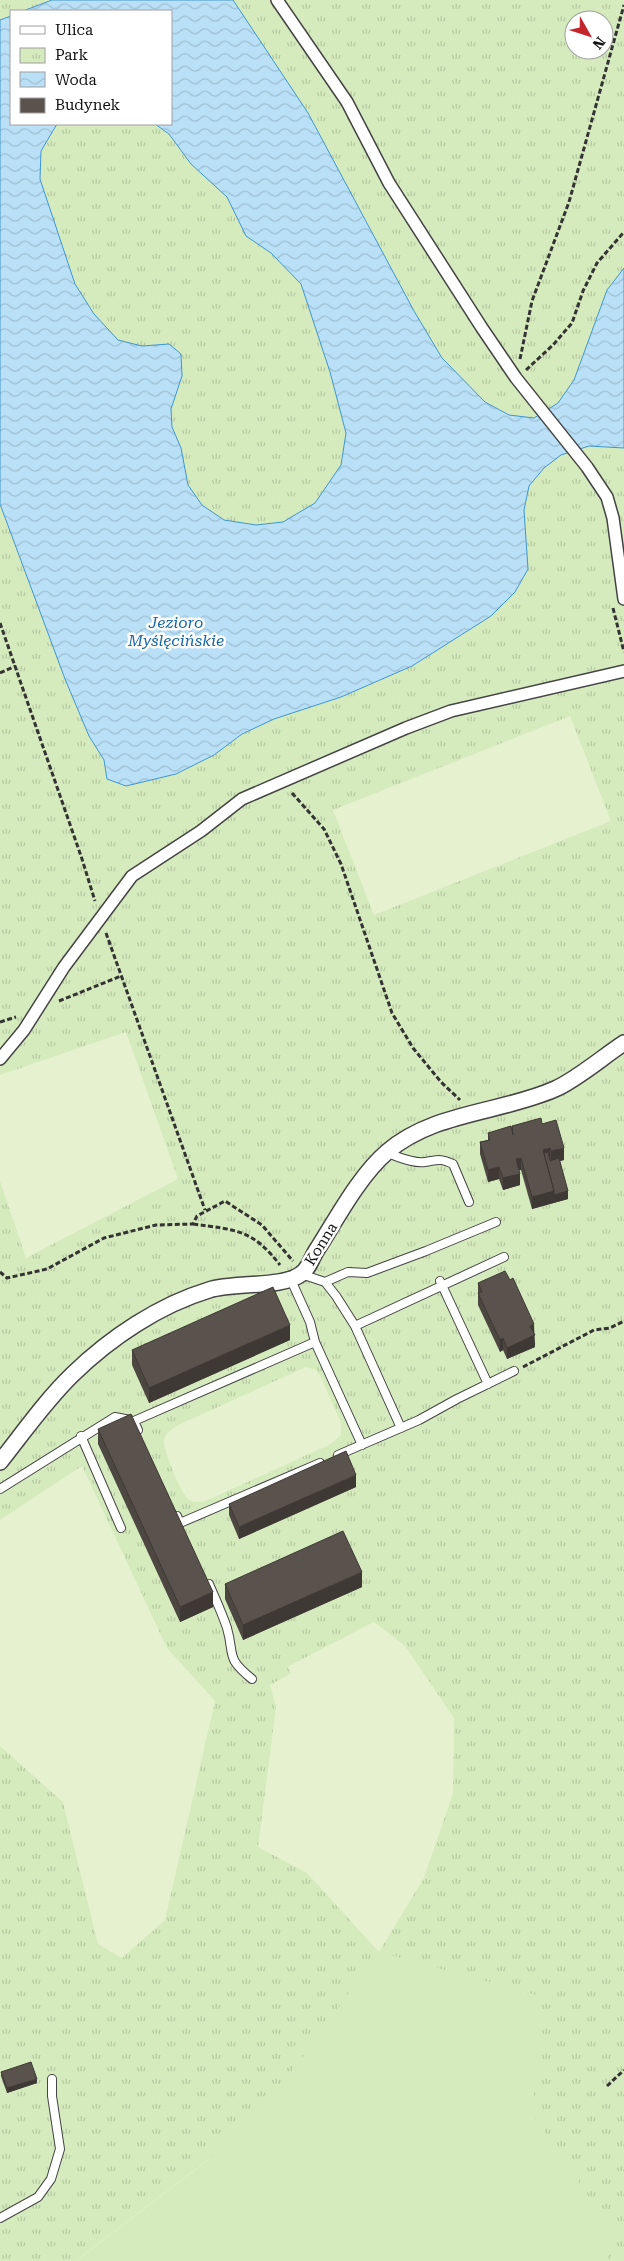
<svg xmlns="http://www.w3.org/2000/svg" width="624" height="2261" font-family="'Roboto Serif',serif">
<style>
.grass{fill:#d5ebbd}
.park{fill:url(#park-tufts);fill-rule:evenodd}
.pitch{fill:#e6f2cf}
.water{fill:url(#water-waves);stroke:#3f96cf}
.lines{fill:none;stroke-linecap:round;stroke-linejoin:round}
.service-casing{stroke:#444;stroke-width:10}
.pedestrian-casing{stroke:#444;stroke-width:14}
.minor-casing{stroke:#444;stroke-width:18}
.path{stroke:#333;stroke-width:3;stroke-dasharray:5 2.5;stroke-linecap:butt}
.service{stroke:#fff;stroke-width:8}
.pedestrian{stroke:#fff;stroke-width:11}
.minor{stroke:#fff;stroke-width:15}
.wall{fill:#4d4742}
.shaded-wall{fill:#3f3936}
.building{fill:#5a524d;stroke:#3f3936}
.labels{text-anchor:middle;stroke-width:5;stroke-linejoin:round;paint-order:stroke}
.street-label{font-size:15px;fill:#111;stroke:#fff}
.water-label{font-size:16px;font-style:italic;fill:#1768a6;stroke:#fff}
</style>
<defs>
<pattern id="park-tufts" width="24" height="20" patternUnits="userSpaceOnUse" patternTransform="scale(1.25)"><rect width="24" height="20" fill="#d5ebbd"/><path d="M3 7l-1-3M5 7V3M7 7l1-3M15 17l-1-3M17 17v-4M19 17l1-3" fill="none" stroke="#b6c8a1"/></pattern>
<pattern id="water-waves" width="16" height="10" patternUnits="userSpaceOnUse" patternTransform="scale(1.25)"><rect width="16" height="10" fill="#b9e0f7"/><path d="M0 5q4-4 8 0t8 0" fill="none" stroke="#9ebfd3"/></pattern>
</defs>
<rect width="100%" height="100%" fill="#fffdf5"/>
<path class="grass" d="M447,1571L624,2261H76L209,2159Z"/>
<path class="park" d="M0,0H624V2261H607L611,2229L533,2115L540,1996L379,1952L291,2073L209,2159L76,2261H0ZM11,11H171V124H11ZM574,20H604V50H574Z"/>
<path class="pitch" d="M570,716L611,821L374,915L333,810Z
M126,1032L178,1179L26,1258L0,1181V1075Z
M306,1367L316,1370L320,1375L341,1423V1435L331,1444L203,1502C198,1502 193,1503 188,1499C181,1493 163,1450 164,1441C165,1433 171,1430 176,1426Z
M82,1466L167,1648L215,1701L165,1920L122,1958L98,1944L63,1802L0,1746V1520Z
M374,1622L405,1646L454,1718L453,1793L424,1878L379,1952L307,1873L258,1847L276,1707L270,1685L291,1673L287,1667Z"/>
<path class="water" d="M52,0H233L308,113L414,311L442,358L485,402L509,415L534,418L558,403L574,380L607,290L624,268V448L589,446L561,455L544,468L529,486L524,510L528,569L515,592L491,616L412,666L341,697L274,719L242,734L214,755L176,774L126,786L107,779L104,760L89,736L65,679L0,504V20L11,16V124H57L41,151L40,179L75,284L94,314L118,340L142,346L169,344L181,354L182,376L171,409L172,427L181,448L188,485L202,505L224,520L256,525L283,522L315,503L341,465L346,433L330,372L301,284L271,253L246,236L227,197L191,164L169,134L155,124H171V11H23Z"/>
<g class="lines">
<defs>
<path id="service" d="M386,1153C397,1156 413,1164 425,1162C439,1160 439,1158 453,1164L469,1202
M301,1274L325,1282L348,1272L367,1273L426,1251L496,1222
M291,1280L310,1322L315,1342
M440,1281L488,1384
M325,1282L336,1296L355,1326
M401,1428L355,1326L504,1257
M138,1430L134,1421L315,1342L362,1445
M81,1436L121,1528
M338,1455L419,1420L457,1399L514,1371
M0,1489L115,1417L130,1420
M177,1516L180,1523L320,1463
M209,1584C215,1598 222,1613 227,1628C235,1656 225,1657 252,1679
M0,2218L38,2197L51,2179L60,2149L52,2096V2079"/>
<path id="pedestrian" d="M277,0L347,102L389,183L482,328L516,378L587,467L607,497L613,518L624,599
M0,1059L24,1030L64,967L132,876L201,831L242,799L406,728L451,711L624,671"/>
<path id="minor" d="M0,1462C23,1433 46,1400 73,1374C110,1338 159,1305 209,1290C234,1282 283,1288 301,1274C310,1268 312,1256 318,1248C337,1218 360,1175 387,1152C433,1112 501,1113 555,1089C576,1080 604,1056 624,1043"/>
</defs>
<use href="#service" class="service-casing"/>
<use href="#pedestrian" class="pedestrian-casing"/>
<use href="#minor" class="minor-casing"/>
<path class="path" d="M520,359L532,301L569,202L624,5
M526,370L553,345L572,323L583,291L597,263L624,232
M613,608L624,652
M0,623L82,859L95,901
M0,673L16,666
M292,793L324,829L341,864L392,1013L413,1048L441,1082L460,1100
M106,933L205,1210
M59,1001L121,976
M0,1022L16,1017
M193,1224C236,1230 252,1229 280,1265
M0,1272L7,1278L47,1269L104,1238L156,1225L193,1224L197,1216L225,1201L262,1225L293,1261
M523,1367L594,1330L610,1328L624,1321
M607,2086L624,2070"/>
<use href="#service" class="service"/>
<use href="#pedestrian" class="pedestrian"/>
<use href="#minor" class="minor"/>
</g>
<path class="wall" d="M542,1124L564,1160L560,1161L568,1199L532,1209L521,1170H519L520,1185L503,1190L499,1179L488,1182L480,1154V1142L488,1140V1133L512,1130V1126Z
M478,1283L534,1334L535,1347L507,1359L503,1350L500,1352L478,1305Z
M290,1340L149,1403L132,1365V1350Z
M98,1429L213,1607L180,1622L98,1444Z
M356,1487L239,1539L229,1515V1504Z
M225,1584L362,1587L243,1640L225,1599Z
M1,2072L37,2083L7,2093L1,2076Z"/>
<path class="shaded-wall" d="M550,1148V1159L545,1161L543,1150Z
M564,1148V1160L551,1163V1151Z
M521,1158V1170L516,1171V1159Z
M499,1167V1179L488,1182V1170Z
M520,1174V1185L503,1190V1178Z
M554,1191H568V1199L532,1209V1197Z
M534,1324L535,1347L507,1359V1348L530,1326Z
M290,1325V1340L149,1403V1388Z
M503,1338V1350L500,1352V1340Z
M356,1475V1487L239,1539V1527Z
M362,1572V1587L243,1640V1625Z
M213,1592V1607L180,1622V1607Z
M37,2079V2083L7,2093V2088Z"/>
<path class="building" d="M541,1118L542,1124L556,1120L564,1148L551,1151L550,1148L543,1150L554,1191L532,1197L521,1158L516,1159L520,1174L503,1178L499,1167L488,1170L480,1142L490,1140L488,1133L511,1126L513,1135L512,1126Z
M548,1152L550,1161L559,1158L568,1191L554,1195V1191L544,1153Z
M505,1271L510,1280L513,1278L534,1324L530,1326L535,1335L507,1348L503,1338L500,1340L478,1293L482,1292L478,1283Z
M273,1287L290,1325L149,1388L132,1350Z
M131,1414L213,1592L180,1607L98,1429Z
M346,1451L356,1475L239,1527L229,1504Z
M343,1531L362,1572L243,1625L225,1584Z
M31,2062L37,2079L7,2088L1,2072Z"/>
<g class="labels">
<g class="street-label">
<text transform="translate(321 1244) rotate(-58)" y="5">Konna</text>
</g>
<g class="water-label">
<text x="176" y="628">Jezioro<tspan x="176" dy="18">Myślęcińskie</tspan></text>
</g>
</g>
<rect x="10" y="10" width="162" height="115" fill="#ffffff" stroke="#a0a0a0"/>
<rect x="20" y="26" width="25" height="8" fill="#ffffff" stroke="#a0a0a0"/>
<text x="55" y="35" font-size="15" fill="#111111">Ulica</text>
<rect x="20" y="48" width="25" height="15" fill="url(#park-tufts)" stroke="#a0a0a0"/>
<text x="55" y="60" font-size="15" fill="#111111">Park</text>
<rect x="20" y="72" width="25" height="15" fill="url(#water-waves)" stroke="#a0a0a0"/>
<text x="55" y="85" font-size="15" fill="#111111">Woda</text>
<rect x="20" y="98" width="25" height="15" fill="#5a524d" stroke="#a0a0a0"/>
<text x="55" y="110" font-size="15" fill="#111111">Budynek</text>
<g transform="translate(589 35) rotate(129)"><circle r="24" fill="#ffffff" stroke="#a0a0a0"/>
<path d="M0-4L9 19L0 12L-9 19Z" fill="#c4262e"/>
<text y="-8" font-size="14" font-weight="bold" text-anchor="middle" fill="#111111">N</text>
</g>
</svg>
